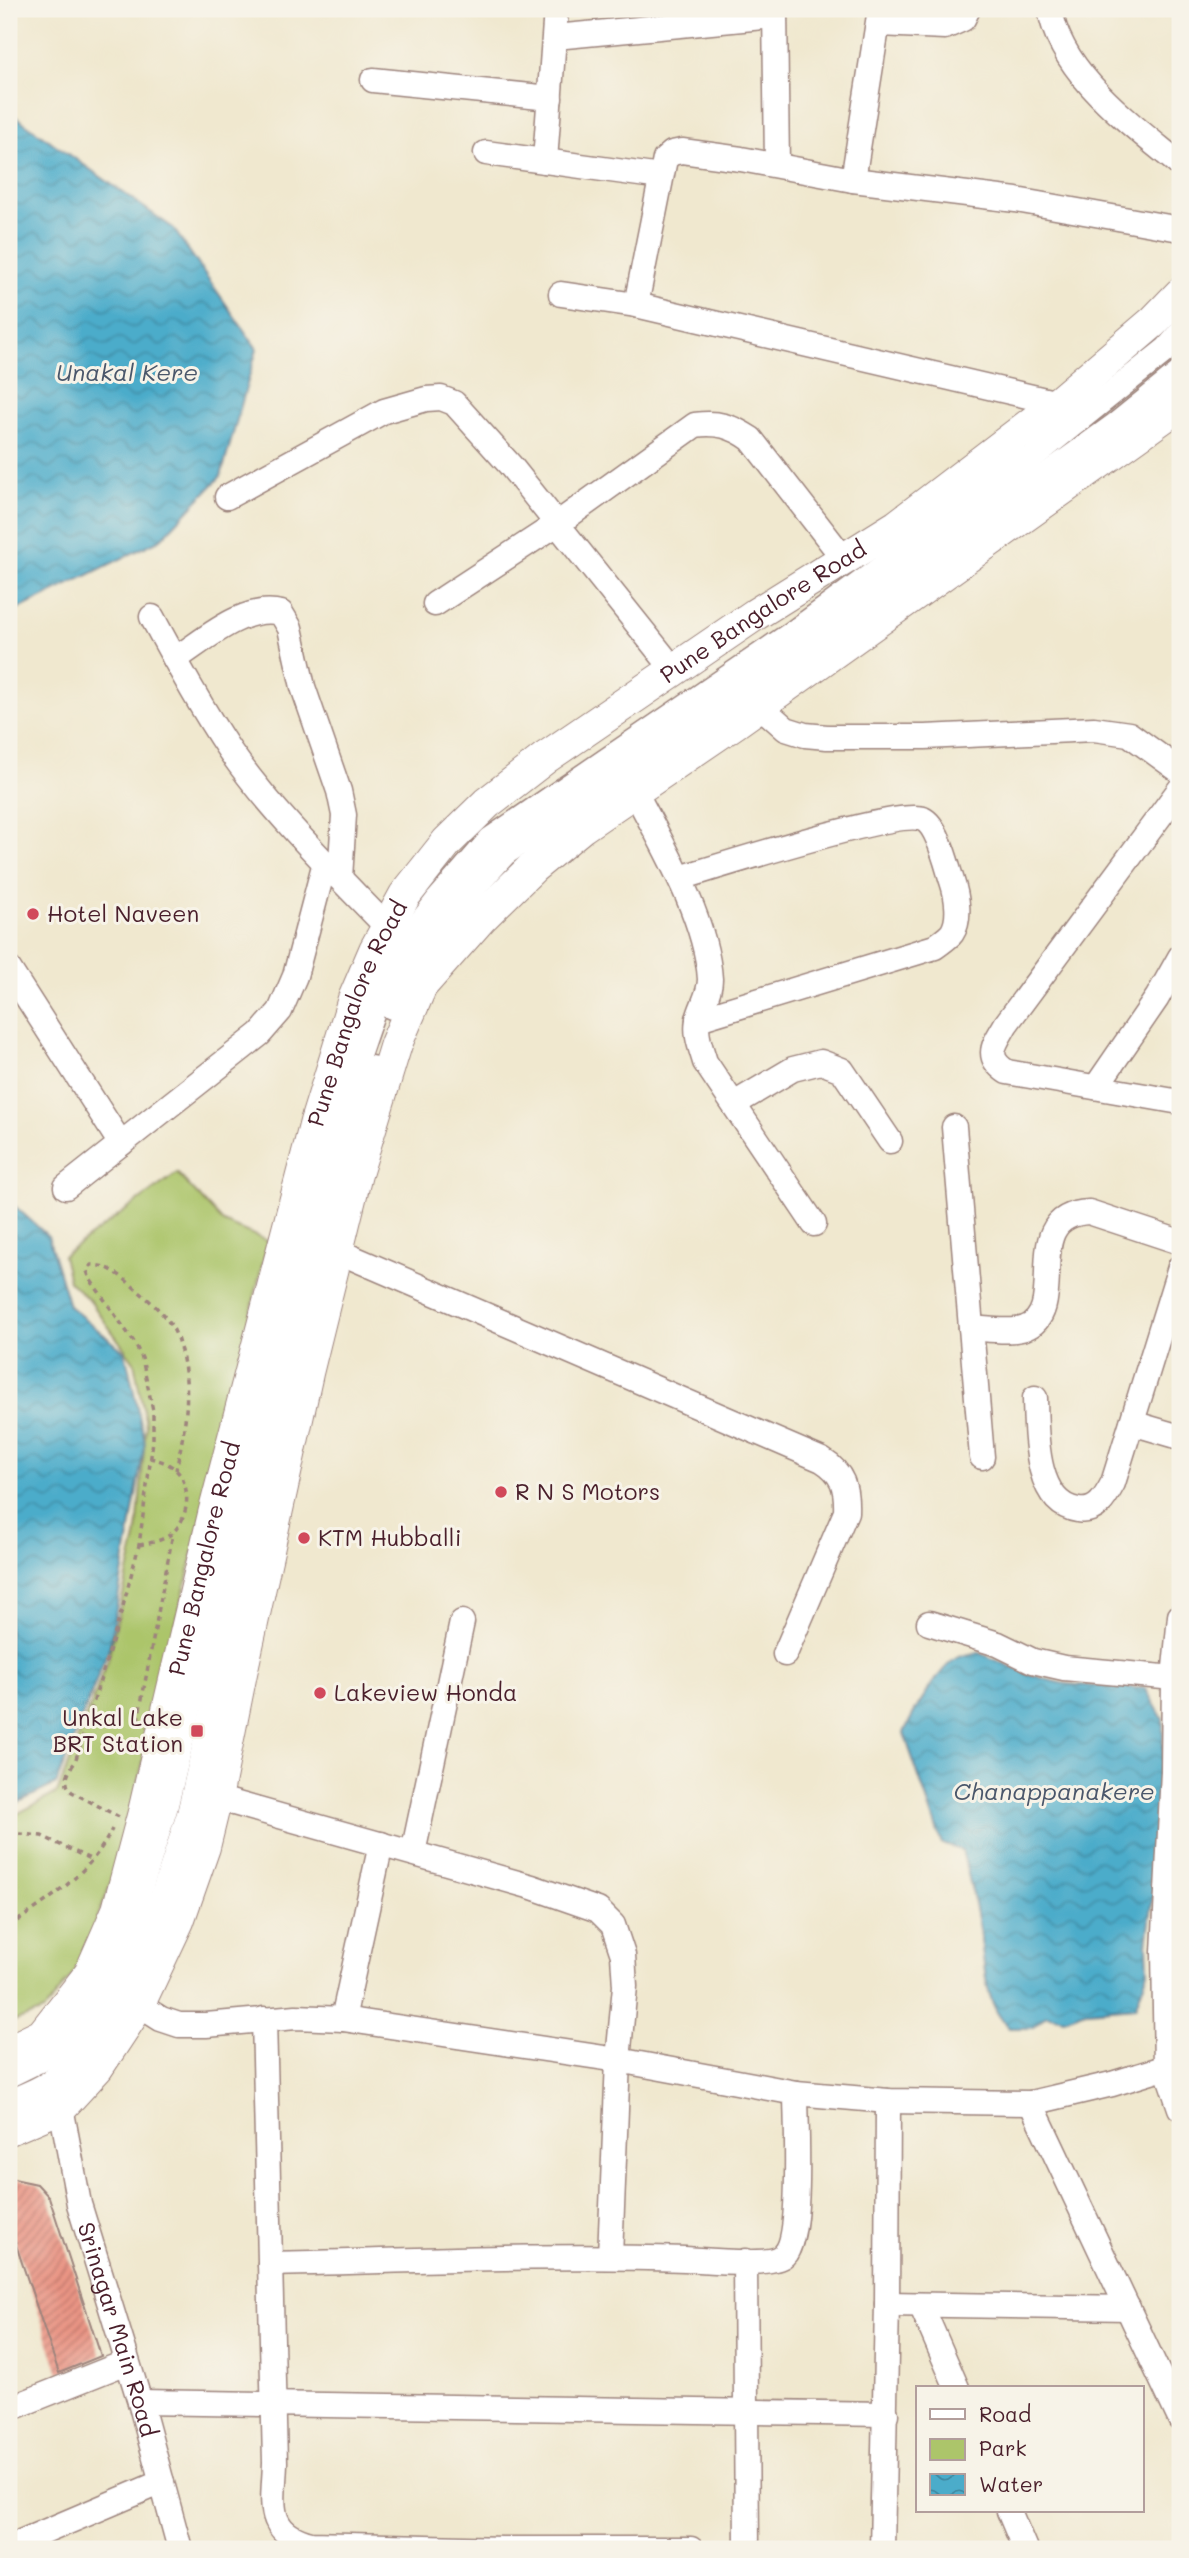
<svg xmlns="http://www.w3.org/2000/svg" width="1189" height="2558" font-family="Mali,sans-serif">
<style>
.park{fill:#acc56a;stroke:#7b724a;stroke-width:2}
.water{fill:url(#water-waves);stroke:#4a667a;stroke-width:2}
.building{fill:url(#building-hatch)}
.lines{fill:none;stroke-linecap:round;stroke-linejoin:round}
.minor-casing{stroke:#9d847d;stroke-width:27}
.major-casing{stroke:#9d847d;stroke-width:34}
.path{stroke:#9d847d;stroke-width:3.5;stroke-dasharray:5 5;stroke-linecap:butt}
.minor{stroke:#fff;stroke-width:24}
.major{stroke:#fff;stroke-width:32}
.poi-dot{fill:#d1495b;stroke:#f7f3e8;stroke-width:2.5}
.labels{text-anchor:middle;stroke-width:6;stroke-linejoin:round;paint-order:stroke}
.street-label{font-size:23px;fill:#4a1f2b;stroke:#f7f3e8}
.poi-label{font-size:23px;fill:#4a1f2b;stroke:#f7f3e8;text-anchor:start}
.water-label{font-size:24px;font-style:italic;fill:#4a576b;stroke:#f7f3e8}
</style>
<defs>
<pattern id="water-waves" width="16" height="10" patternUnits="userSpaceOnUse" patternTransform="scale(1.75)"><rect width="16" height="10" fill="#4bacca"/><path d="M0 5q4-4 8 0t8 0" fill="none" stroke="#408ba4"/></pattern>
<pattern id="building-hatch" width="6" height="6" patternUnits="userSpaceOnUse" patternTransform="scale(1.75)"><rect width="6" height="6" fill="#e99484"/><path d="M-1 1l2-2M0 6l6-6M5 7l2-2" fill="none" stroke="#bf786c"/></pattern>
</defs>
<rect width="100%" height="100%" fill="#f7f3e8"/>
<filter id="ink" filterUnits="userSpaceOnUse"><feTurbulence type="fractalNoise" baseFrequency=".0143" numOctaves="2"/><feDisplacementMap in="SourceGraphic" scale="14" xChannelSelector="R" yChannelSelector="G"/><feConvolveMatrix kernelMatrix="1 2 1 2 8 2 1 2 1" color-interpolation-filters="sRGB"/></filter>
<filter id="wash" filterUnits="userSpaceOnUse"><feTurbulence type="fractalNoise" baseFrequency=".00686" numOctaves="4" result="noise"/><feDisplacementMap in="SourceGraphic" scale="28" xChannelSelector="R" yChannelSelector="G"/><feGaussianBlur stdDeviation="1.57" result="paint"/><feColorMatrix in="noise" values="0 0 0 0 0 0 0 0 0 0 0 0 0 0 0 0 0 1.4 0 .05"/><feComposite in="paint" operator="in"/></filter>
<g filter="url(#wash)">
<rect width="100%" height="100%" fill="#f0e8cf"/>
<path class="park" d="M177,1173L223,1222L268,1241L120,1858L80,1965L44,2011L9,2023V1818L57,1793L108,1660L137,1533L146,1425L134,1362L90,1301L69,1281L63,1256Z"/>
<path class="water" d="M9,112L173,228L257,349L221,476L161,539L9,614Z
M9,1201L48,1236L69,1306L125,1352L145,1442L110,1645L56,1784L9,1807Z
M978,1652C1005,1664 1032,1677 1061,1683C1089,1687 1117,1687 1145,1688L1163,1719V1812L1155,1849V1880L1147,1945L1148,1972L1135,2007L1086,2011L1064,2019L1046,2015L1032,2028H1009C982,2002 985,1959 979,1925C975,1900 968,1875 962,1850L942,1844L904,1733C912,1714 939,1668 957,1658C964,1655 972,1654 978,1652Z"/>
<g id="blocks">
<path class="building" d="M9,2178L37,2184L49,2197L101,2356L59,2373L9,2224Z"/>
</g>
</g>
<g filter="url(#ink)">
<use href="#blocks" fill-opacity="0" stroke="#9d847d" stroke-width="2"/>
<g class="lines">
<defs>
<g id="minor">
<path d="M775,9L777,165"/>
<path d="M1050,9C1060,74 1133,125 1180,165"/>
<path d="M879,24L945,27L963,19L968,9"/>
<path d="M555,37L775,16"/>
<path d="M373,80L550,98"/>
<path d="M486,153L661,177"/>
<path d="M545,161L556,9"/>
<path d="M853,180L880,9"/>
<path d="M561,294L636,305L1058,403"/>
<path d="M636,305L665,159L672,153L682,151L741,159L853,180L1016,200L1180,229"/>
<path d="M227,497L384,411L426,399L441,398L454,403L510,465L674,670"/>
<path d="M435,604L557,524L695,425C718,422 732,426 751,439L844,559"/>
<path d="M152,617C177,663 201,708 230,751C274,814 334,872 387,927"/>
<path d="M175,659C205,640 243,604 281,613L290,628L303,687L339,791L344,815L340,878"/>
<path d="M759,705L786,729L805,735L827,737H925L1094,729L1129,734L1180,771"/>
<path d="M1180,789L1006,1024C995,1044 983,1056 1007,1072L1180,1102"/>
<path d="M634,790C662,844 706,917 710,979C710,995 701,1006 698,1020C695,1035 701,1048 705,1062L814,1224"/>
<path d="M680,878C717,867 898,809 923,819C938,826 947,866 952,881C957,896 961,919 952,933C948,938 940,943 935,947L698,1019"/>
<path d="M9,969L121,1144"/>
<path d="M392,1007L403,975L453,910L505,853L801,651L1033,485L1117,424L1180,373"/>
<path d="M1096,1087L1157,998L1180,957"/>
<path d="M734,1104L793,1069L821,1062L842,1070L890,1141"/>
<path d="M954,1127L982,1457"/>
<path d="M66,1187L260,1034L280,1011L295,976L325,862"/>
<path d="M337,1251L822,1460C843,1473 847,1488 846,1512L785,1654"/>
<path d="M971,1328C987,1329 1011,1333 1025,1328C1072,1310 1016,1215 1089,1212L1180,1242"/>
<path d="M1035,1398C1036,1430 1034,1504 1078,1510C1097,1513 1105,1498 1113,1483L1180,1267"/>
<path d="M1132,1423L1180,1437"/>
<path d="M1180,1616L1174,1678L1173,1771L1164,1952L1166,2067L1180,2108"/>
<path d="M929,1623L998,1644L1033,1661L1064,1668L1174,1678"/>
<path d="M216,1798L532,1887L598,1910L613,1925L623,1955L625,1986L618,2060L610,2256"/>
<path d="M413,1853L462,1622"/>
<path d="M123,1995L161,2019L179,2025H206L296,2017L343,2019L618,2060L796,2093L888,2101L1031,2103L1112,2084L1180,2063"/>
<path d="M264,2019L275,2462C274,2502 263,2532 311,2544L502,2549H691"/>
<path d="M343,2019L381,1844"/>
<path d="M9,2075L54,2053L82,2020L107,1982L132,1915L165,1809L299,1249L340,1107L389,964L438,900L490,840L793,633L1031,458L1167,349L1180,334"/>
<path id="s1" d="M49,2095L61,2107L79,2204L140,2402L180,2549"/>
<path d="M9,2102C24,2095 43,2089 56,2078C127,2019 162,1899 189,1814L316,1255L371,1068"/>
<path d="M1031,2103L1180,2419"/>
<path d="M745,2261L747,2549"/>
<path d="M270,2264C408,2261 547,2254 685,2259C704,2260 772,2267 784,2255C803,2237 796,2122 796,2093"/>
<path d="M887,2304L1128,2308"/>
<path d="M921,2305L957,2388"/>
<path d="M140,2402L886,2414"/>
<path d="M9,2409L127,2362"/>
<path d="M1009,2511L1025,2549"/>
<path d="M9,2547L162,2482"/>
<path d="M882,2549L887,2304L888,2101"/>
</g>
<g id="major">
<path id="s2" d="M9,2051L42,2035L90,1974L118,1910L144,1812L215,1510L316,1122L354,999L375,950L405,895L447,842L487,803L545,758L756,614L897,526L1058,403L1153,322L1180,294"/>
<path d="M9,2129L61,2107L97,2068L138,2006L178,1921L204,1847L216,1798L241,1673L307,1373L356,1174L396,1044L421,986L482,917L532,868L582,827L736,722L1180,405"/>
</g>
</defs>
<use href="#minor" class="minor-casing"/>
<use href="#major" class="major-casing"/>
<path class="path" d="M139,1545C150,1543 162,1541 171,1534C189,1520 193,1486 175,1469C169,1463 159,1460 150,1458
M138,1720L173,1533
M119,1817L72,1792C62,1783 68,1772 75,1762L122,1610L139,1545L153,1441V1411L142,1358L134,1342L90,1279L87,1271L91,1265C111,1265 123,1278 137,1290C148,1299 160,1310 168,1321C175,1329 178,1341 181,1351C192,1393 185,1428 176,1470
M9,1833L42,1836L92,1860
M9,1926C48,1901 92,1872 112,1829"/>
<use href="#minor" class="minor"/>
<use href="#major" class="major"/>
</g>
</g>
<g class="poi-dot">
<circle cx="33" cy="914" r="7"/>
<circle cx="501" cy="1492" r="7"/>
<circle cx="304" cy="1538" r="7"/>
<circle cx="320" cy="1693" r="7"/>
<rect x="190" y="1724" width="14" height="14" rx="3.5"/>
</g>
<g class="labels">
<g class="street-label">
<text dy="8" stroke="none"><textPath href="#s2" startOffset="1701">Pune Bangalore Road</textPath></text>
<text dy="8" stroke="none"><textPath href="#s2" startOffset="1113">Pune Bangalore Road</textPath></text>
<text dy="8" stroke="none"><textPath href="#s2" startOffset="546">Pune Bangalore Road</textPath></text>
<text dy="8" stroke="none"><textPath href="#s1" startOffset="247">Srinagar Main Road</textPath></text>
</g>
<g class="poi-label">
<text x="47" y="922">Hotel Naveen</text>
<text x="515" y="1500">R N S Motors</text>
<text x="318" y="1546">KTM Hubballi</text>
<text x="334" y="1701">Lakeview Honda</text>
<text x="183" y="1726" text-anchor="end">Unkal Lake<tspan x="183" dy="26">BRT Station</tspan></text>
</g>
<g class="water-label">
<text x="127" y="381">Unakal Kere</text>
<text x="1054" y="1800">Chanappanakere</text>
</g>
</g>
<rect width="1189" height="2558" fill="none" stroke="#f7f3e8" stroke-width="35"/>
<rect x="916" y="2386" width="228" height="126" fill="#f7f3e8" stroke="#b29e9c" stroke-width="2"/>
<rect x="930" y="2409" width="35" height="10" fill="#ffffff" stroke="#b29e9c" stroke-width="2"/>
<text x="979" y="2422" font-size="21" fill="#4a1f2b">Road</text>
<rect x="930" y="2439" width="35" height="21" fill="#acc56a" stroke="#b29e9c" stroke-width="2"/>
<text x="979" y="2456" font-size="21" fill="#4a1f2b">Park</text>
<rect x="930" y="2474" width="35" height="21" fill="url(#water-waves)" stroke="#b29e9c" stroke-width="2"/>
<text x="979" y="2492" font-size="21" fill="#4a1f2b">Water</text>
</svg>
